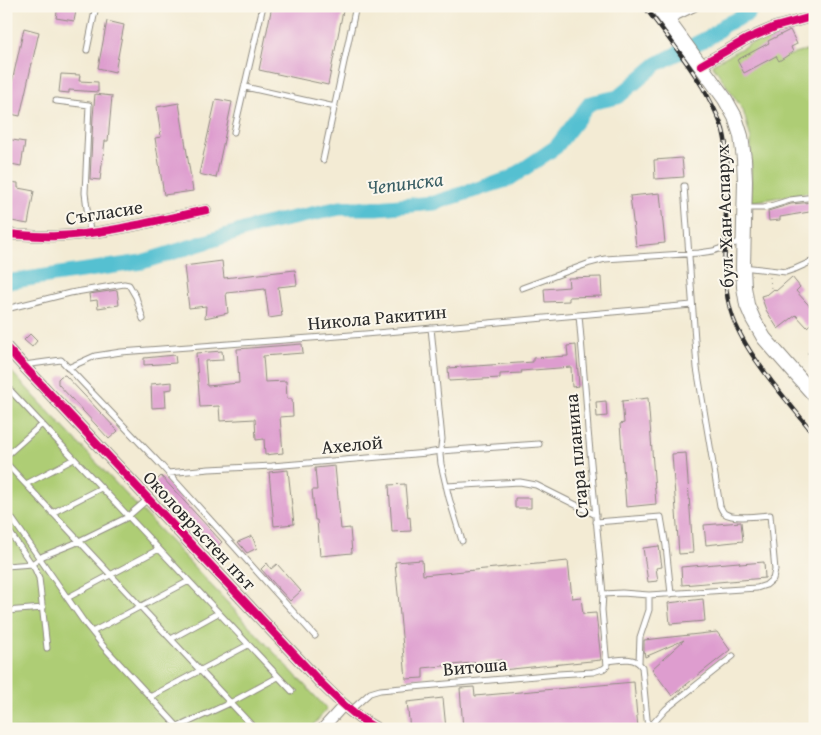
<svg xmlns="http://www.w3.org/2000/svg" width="821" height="735" font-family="'Gentium Book Plus',serif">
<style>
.green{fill:#aecd75;stroke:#6c7c50}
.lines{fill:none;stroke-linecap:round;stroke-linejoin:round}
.river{stroke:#55c0d1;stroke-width:15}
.building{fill:#de9dcf}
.service-casing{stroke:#8f8b80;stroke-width:7}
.minor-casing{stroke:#8f8b80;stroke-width:12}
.tertiary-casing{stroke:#8f8b80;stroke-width:13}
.secondary-casing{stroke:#8f8b80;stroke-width:16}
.path{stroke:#8f8b80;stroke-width:1;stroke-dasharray:1 4;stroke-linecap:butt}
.service{stroke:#fff;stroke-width:5}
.minor{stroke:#fff;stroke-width:10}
.tertiary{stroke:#fff;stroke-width:11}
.secondary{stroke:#fff;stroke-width:14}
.rail-casing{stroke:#2b2b2b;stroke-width:4.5}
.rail{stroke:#fbf7ec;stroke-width:2.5;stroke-dasharray:8;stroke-linecap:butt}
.cycleway-casing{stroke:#fbf7ec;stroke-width:11}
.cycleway{stroke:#d6006c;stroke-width:8}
.labels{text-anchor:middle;stroke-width:4;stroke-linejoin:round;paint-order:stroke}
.street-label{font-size:19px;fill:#2b2b2b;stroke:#fbf7ec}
.water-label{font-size:20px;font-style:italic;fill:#3a5f65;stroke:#fbf7ec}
</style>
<rect width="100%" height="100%" fill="#fbf7ec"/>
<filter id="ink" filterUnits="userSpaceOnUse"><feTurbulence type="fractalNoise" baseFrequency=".02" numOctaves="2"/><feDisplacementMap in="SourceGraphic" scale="10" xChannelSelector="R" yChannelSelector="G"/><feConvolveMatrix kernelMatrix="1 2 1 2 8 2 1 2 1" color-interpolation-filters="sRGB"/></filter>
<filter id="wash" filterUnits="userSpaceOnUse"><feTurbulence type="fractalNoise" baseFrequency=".0096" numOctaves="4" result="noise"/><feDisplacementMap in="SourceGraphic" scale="20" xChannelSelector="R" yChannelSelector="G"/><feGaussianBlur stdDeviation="1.12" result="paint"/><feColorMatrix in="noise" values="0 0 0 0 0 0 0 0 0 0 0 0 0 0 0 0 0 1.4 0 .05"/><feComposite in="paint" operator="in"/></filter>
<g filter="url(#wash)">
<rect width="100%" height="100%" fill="#f3ebd4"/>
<path class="green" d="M774,31L787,56L815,48V191L751,202V139L743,110L712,64Z
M6,366L327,709L310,729H6Z"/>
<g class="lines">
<path class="river" d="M6,282L142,262L260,225L340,208H377L434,203L509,179L556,147L590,103L618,97L657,64L713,35L724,25L748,14L752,6"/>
</g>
<g id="blocks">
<path class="building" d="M58,6H77L74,21L56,18Z
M272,6H344L328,85L259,70Z
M107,21L124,25L115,72L98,68Z
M24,28L39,32L20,116L6,113V109Z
M790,30L797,44L791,47L793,52L779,61L776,56L744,73L737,60L769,43L768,41Z
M61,74L80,75L79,81L98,82V92L69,90V93L59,92Z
M95,94L112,96L108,141H105L100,180L90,179L93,117Z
M216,99L232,102L216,178L199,174Z
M179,103L193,191L164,195L155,138L161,137L157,107Z
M6,139L25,142L21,166L6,163Z
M682,158L684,177L655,179L654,160Z
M9,182L18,183V188L34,191L28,224L6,220V198Z
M660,193L665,243L636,246L630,196Z
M814,202L815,211L780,217V220L769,221L768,211L791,204Z
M222,261L224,278L295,270L297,285L278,287L282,316L269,318L265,289L226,293L228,313L205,318L206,306L189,308L184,266Z
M601,277L602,296L569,297V301L545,302L544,289L569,287L568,278Z
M792,277L800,287L796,291L815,312V320L807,327L796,315L778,329L766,310L761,296L768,294L774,289L776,291Z
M117,290L119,305L98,308L97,300L90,301L89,294Z
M30,334L37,341L32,347L24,340Z
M302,344L303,353L263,356L265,382L286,381L287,399H292L293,416L280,417L283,453L265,455L264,439L256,440L255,419L220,421L219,406L200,407L196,353L222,351L223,360L205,361L207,386L239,383L237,349Z
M576,345L579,386L572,387L571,367L521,371L522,373L500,374V378L449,381L448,368L533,362V358L568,356L567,346Z
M175,355L176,363L144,365V358Z
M65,375L118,431L109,439L58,384V379L61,376Z
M172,382V389L165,390L166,407L152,408L151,384Z
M648,398L656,504L626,507L620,424L624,423L622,401Z
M606,401L607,416L597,417L596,402Z
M686,453L693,553L679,554L672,454Z
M335,466L341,529L350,528L352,553L320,556L317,520H315L312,490H317L315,468Z
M288,470L294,524L274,526L269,472Z
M161,476L222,542L216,548L186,515L184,516L153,484Z
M405,484L408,518L410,517L411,531L392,532L389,485Z
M515,498H531V508H515Z
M741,522L743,541L706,545L704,525Z
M252,536L257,548L247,553L238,542Z
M659,546L662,567L656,568L658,581L648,582L643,548Z
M422,560L423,575L568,561L572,598L581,597L583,614L596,613L601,660L502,670L501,660L423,668V678L406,679L395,562Z
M739,562L740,564L764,562L765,578L682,585L681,567Z
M267,563L271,569L277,564L301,591L290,601L261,569Z
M703,599L705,621L670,624L668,603Z
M717,632L730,650L672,696L652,669L684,640L645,657L644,651V640Z
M634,682L638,729H463L460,688L474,687L475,696Z
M443,698L446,729H410L407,702Z"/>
</g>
</g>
<g filter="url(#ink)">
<use href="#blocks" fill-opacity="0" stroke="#8f8b80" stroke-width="1"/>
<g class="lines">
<defs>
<path id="service" d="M87,50L96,6
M245,87L335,107
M56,101L89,105L85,193L90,232
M234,132L263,6
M323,160L356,6
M744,208H764L790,200L815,197
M743,267L786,272L795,269L815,260
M522,288L590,263L605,259L699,253L713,251L742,241
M6,309L70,293L124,284L129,285L136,297L143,319
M431,328L442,439L440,455L441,464L449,498L462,541
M24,365L61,360L160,464L315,636
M68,368L95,356L121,352L365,334L692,305
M6,392L9,389L292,691
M6,456L42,424
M6,463L255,729
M168,473L209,469L272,466L427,453L440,451L539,444
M26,484L74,459
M446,486L520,482L536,485L596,515
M6,510L84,622L104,647L178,727L230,703L278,677
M52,513L101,488
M596,522L661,517L666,546L671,594
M6,527L35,569L39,578L47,648
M6,566L32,564L43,556L73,544L126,518L148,499
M603,594L622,593L649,595L757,588L766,585L773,579L775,570L770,515C758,516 733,520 724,513C722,511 721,508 720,506L697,368L684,186
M67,598L159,549
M6,611L43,608
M92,632L189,581
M171,639L218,613
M607,661C619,660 634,655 642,667L648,729
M639,662L640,637L649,610V595
M150,697L248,645
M350,711L370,693L380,690L558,674L593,672L603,669L607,666L602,610L603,594L588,430L586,399L579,315
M648,729L666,709L733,656"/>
<path id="minor" d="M667,19L694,6
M701,65L747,39L775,27L815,16
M6,234C23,235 40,237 57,236C106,234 158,220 206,210
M322,729L343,706"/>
<path id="tertiary" d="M6,347L320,682C338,700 355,717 377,729"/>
<path id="secondary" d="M657,6L725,99L735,117L741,136L744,159L745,181L743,267L744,287L747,305L753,319L764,338L815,396"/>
</defs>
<use href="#service" class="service-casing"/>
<use href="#minor" class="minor-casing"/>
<use href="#tertiary" class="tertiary-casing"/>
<use href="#secondary" class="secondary-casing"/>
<path class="path" d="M770,277L771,289
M807,353L815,354"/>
<use href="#service" class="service"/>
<use href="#minor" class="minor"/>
<use href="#tertiary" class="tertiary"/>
<use href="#secondary" class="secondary"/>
<defs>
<path id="rail" d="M644,6C665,33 684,57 702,86C710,100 718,114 723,130C730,156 727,186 726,213C725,248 721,285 733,318C742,342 757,362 772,382C786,400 801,418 815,435"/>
</defs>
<use href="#rail" class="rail-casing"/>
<use href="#rail" class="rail"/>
<defs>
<path id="cycleway" d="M701,65L747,39L775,27L815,16
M6,234C23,235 40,237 57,236C106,234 158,220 206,210
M6,347L320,682C338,700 355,717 377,729"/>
</defs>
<use href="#cycleway" class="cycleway-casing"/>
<use href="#cycleway" class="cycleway"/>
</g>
</g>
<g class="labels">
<g class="street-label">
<text transform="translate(104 212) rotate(-9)" y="7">Съгласие</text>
<text transform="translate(724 216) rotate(-92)" y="7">бул. Хан Аспарух</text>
<text transform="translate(377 317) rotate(-5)" y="7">Никола Ракитин</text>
<text transform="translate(352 444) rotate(-5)" y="7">Ахелой</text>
<text transform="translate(576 456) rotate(-95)" y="7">Стара планина</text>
<text transform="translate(200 530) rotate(47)" y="7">Околовръстен път</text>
<text transform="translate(475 666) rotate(-5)" y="7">Витоша</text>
</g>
<g class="water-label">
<text transform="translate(405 183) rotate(-7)" y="7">Чепинска</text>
</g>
</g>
<rect width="821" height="735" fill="none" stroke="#fbf7ec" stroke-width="25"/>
</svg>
